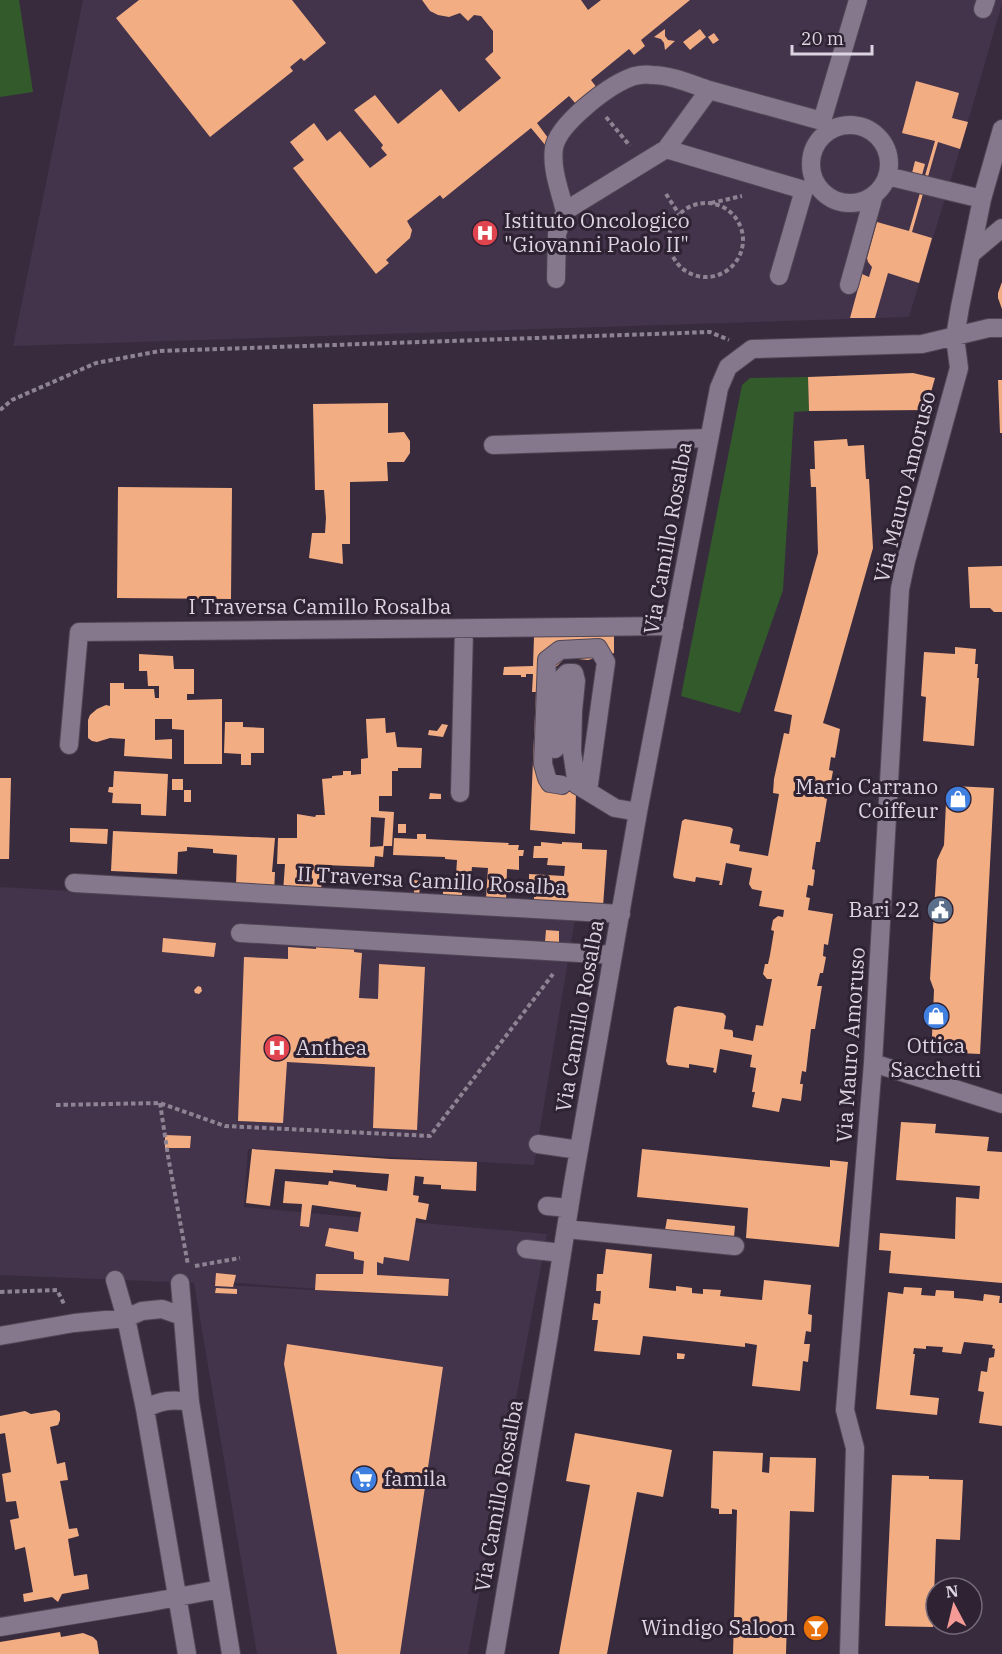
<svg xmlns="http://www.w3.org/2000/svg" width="1002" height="1654" font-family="'IBM Plex Serif',serif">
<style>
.built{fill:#43334b;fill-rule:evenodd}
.green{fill:#325a2a}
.building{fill:#f3ad83}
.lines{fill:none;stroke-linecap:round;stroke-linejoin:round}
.minor-casing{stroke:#504655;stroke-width:20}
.path{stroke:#8e8393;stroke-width:4;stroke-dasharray:4.5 3;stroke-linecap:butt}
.minor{stroke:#85778c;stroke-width:18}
.labels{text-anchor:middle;stroke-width:6;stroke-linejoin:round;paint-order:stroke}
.poi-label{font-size:21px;fill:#dcd4e0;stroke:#2e2233;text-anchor:start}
.street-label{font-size:21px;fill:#dcd4e0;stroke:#2e2233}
</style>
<rect width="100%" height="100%" fill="#382b3e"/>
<path class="built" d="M83,0H1002V4L960,149L909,317L13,346Z
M0,887L575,919L534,1165L248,1149L244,1207L547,1234L468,1654H257L194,1283L0,1275ZM212,1283H239L412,1296L212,1284Z"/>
<path class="green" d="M0,0H19L33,92L0,97Z
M808,377L809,411L794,412L783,590L740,713L681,696L742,385L750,378Z"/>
<path class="building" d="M139,0H292L326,43L304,61L301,58L290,67L293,71L210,137L116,18Z
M422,0H581L588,10L601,0H690L641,40L645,46L634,55L629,49L591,80L597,88L576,104L569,96L537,123L551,142L546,146L531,128L443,199L440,195L407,221L412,230L410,238L386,260L389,263L376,274L293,168L304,160L290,142L314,123L327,141L340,131L370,168L387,155L381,148L383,145L354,110L375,95L398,124L441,89L459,112L501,78L485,59L493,52V31L481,16L474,15L468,21L460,13L449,17L438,15L430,11Z
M665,29V36L668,40L675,41L665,50L664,43L661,39L654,37Z
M700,29L706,37L690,50L683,42Z
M714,33L719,40L713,44L708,37Z
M916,81L959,93L952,118L968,122L960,149L938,142L912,232L932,238L919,283L888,273L875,318H850L862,274L869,277L872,267L868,262L867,258L877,222L909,231L935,141L902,133Z
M915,161L925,164L922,175L912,173Z
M1002,282V309L998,298V293Z
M913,373L935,378L926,410L809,411L808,377Z
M998,380H1002V433H1000Z
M388,403V433L404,432L410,441V453L404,462H387L388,481L350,482V544H342L343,564L309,558L312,533H325L326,518L324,490H315L313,404Z
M847,439L848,446L864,445L866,479H869L873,548L823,723L840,729L835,758L831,757L829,770L833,771L830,787L826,786L824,798L827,799L820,842H816L812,869L815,870L813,886L808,885L806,897L810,898L808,910L833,914L828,945L824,944L823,956L826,957L823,973H820L817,986H822L815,1029H811L806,1072L802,1071L800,1084H803L801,1101L782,1098L779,1112L752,1107L755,1092H752L756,1068L750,1067L752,1055L720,1049L716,1073L713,1072L714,1068L689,1064V1068L668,1065L666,1061L674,1008L678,1006L723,1013L726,1016L724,1029L732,1030L733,1032V1037L753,1041L756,1025L763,1026L772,979H767L763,974L765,964H768L770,955L774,931L771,930L773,920L778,916L783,917L784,910L759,906L762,891L752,889L749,884L752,868L726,863L722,885H719L720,881L696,877L695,882L674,878L673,875L682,821L685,819L730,827L733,829L730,843L740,845L739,851L768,856L779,794L773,793L774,779L784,733L789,734L792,715L774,711L818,553L816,487H811L810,469H815L814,441Z
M118,487L232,488L231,599L117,598Z
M1002,566V612H994L990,608H970L968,567Z
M614,636V653L588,660L578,659H564L555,668L549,756L554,791L576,792L575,834L530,830L536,692H532L533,674H526V677H521V675H503L504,667L533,666L534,637Z
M955,647L976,649L975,664H978L977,678H979L974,746L923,741L926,697L921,696L924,652L955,654Z
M139,654L173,656L174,669H194V694H187V700L222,699V764H184V730L172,729V719H155V740L172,739V759L124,756L125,739L110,738L97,742L92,741L88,738V720L90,715L97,709L106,705L110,706V683H124V689H154L155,698H159V686H148L147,671H139Z
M385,718L386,733L395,732L397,747L422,748L421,768H398V771H392V796H379V811L394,812L392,846H383L385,818L371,817L370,847L384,846L383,857L375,856L374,867L324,865V872H322L321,894L283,892L285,864H277L278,838H297V814L315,817L316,815H325L322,779L332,778V776L343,775V771H351V775L361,774V759L368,758L366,719Z
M225,722H243V727L264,728V753H251V765H241V754L224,753Z
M442,724L448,725L443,737L428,735L429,730L437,731Z
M114,771L168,774L166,816L141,815V804L112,803L113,793L108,792L109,787H113Z
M0,778H11L9,859H0Z
M172,779H183V790H172Z
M954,786L994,788L980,1054L938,1052L932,1036L934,990L930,979L937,860L944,845L946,803Z
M184,790H191V802H184Z
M430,793L441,794V799H429Z
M398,824H406V833H398Z
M70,828L108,829L107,844L70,842Z
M113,831L275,838L272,872H275L274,893L236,885L237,855L213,853V849L187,847V851L178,852L177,874L111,871Z
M417,834H426V839L509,843L508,845H519L518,850H524L523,856H519V870L507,869L506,900L486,899L488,868L472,867L471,876H456L457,860L445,859V857L393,855L394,838L417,839Z
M541,842L562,844V842L582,843V849L607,850L603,907L534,902V897H536V881H529V874L564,876L565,866L547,865L548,858H533L534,846H541Z
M414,880L420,881L419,899L414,898Z
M443,881H462V898L443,897Z
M317,929L355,931L354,952L362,953L359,998L378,999L379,964L425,967L417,1130L373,1128L375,1067L287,1062L283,1123L238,1121L244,957L288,959V947L316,949Z
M546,930L559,931V943L545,942Z
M163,938L216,943L214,957L162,952Z
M198,986L201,987L202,991L199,994L195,993L194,990Z
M901,1122L936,1124L935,1133L989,1137L987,1151L1002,1152V1283L889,1273L891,1251L879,1250L880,1233L955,1239L956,1197L979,1199L980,1186L896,1180Z
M165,1135L191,1136L190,1148H165Z
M252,1149L390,1159L477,1162L476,1191L441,1189V1185L423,1184L424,1177L415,1176L413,1195L419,1196L418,1202L429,1204L426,1220L416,1218L409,1261L384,1257L383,1264L377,1262V1275L449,1279L448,1296L315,1290L316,1274H363L364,1261L354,1259V1252L325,1246L329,1228L358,1232L361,1212L312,1205L309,1227L300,1226L302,1204L283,1203L285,1181L328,1185L329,1181L356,1185V1187L387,1191L389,1174L333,1170V1173L275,1169L270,1206L246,1203Z
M642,1149L830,1167V1160L848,1162L839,1247L746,1238L748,1208L637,1197Z
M667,1219L735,1226L734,1237L665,1230Z
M606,1249L652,1254L649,1288L676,1291V1286L692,1288V1293L703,1294V1289L721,1290L720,1296L762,1300L764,1280L811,1285L808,1314L812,1315L811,1332L806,1331L804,1344H810L808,1362L803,1361L800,1391L752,1386L757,1345L745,1343V1347L643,1336L640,1355L594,1351L598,1320H592L594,1303L600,1304L601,1291H596L597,1274H603Z
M216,1273L236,1275L233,1287L215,1286Z
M904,1287L922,1288L921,1295L935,1296L936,1290L954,1291V1298L967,1299L983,1301L984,1294L1000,1296L999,1303H1002V1426L979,1423L984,1392L978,1391L981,1371L987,1372L989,1358L994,1357L995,1349L992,1348L993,1345L964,1342L961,1354L942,1352L943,1347L926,1346V1349L914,1348L913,1354H915L910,1395L939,1398L937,1415L876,1409L888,1292L903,1294Z
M216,1288L237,1289V1294L215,1293Z
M287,1344L443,1367L400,1654H337L284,1364Z
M677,1353L685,1354L684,1359H677Z
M56,1410L60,1413V1420L58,1425L50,1427L57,1464L65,1462L68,1480L60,1481L69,1529L77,1528L79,1536L68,1539L74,1576L87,1574L89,1589L62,1594L58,1602L52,1597L24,1602L23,1594L33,1592L25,1547L15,1550L10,1520L19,1518L16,1501L6,1502L2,1474L11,1472L5,1433L0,1434V1416L25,1411L31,1414Z
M575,1433L672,1450L663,1497L637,1492L607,1654H559L590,1485L566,1481Z
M713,1451L763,1453L762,1472L769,1473L770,1457L816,1458L814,1512L790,1511L786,1654H733L737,1510L732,1509V1514H719V1509L711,1508Z
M892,1475L929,1476V1479L963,1480L960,1540L936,1539L933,1627L885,1626Z
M60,1632L61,1637L83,1633L93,1637L97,1641L99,1654H0V1642Z"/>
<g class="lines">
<defs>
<path id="minor" d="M983,9L986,0
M811 164a39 39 0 1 1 78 0a39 39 0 1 1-78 0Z
M666,149L804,190L779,276
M887,176L982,199
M565,211C560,191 551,169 554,148C558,124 607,87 629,78C635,75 645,74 652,75C671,75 691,84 709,90
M971,254L1002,228
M556,279L557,234L565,211L666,149L709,90L822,121L858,0
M849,285L874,195
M493,445L709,438
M69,745L79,632L674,626
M555,749L560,680L567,673H574L576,681L573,711L572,752L577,785
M562,785L550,783L547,778L543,764L547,660L560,650L598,648L606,662L588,791
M579,786L615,808L638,812
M460,793L464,629
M74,883L621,914
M240,933L613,955
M873,1063L1002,1104
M538,1144L579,1150
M547,1206L569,1208
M566,1229L735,1246
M526,1249L562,1253
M115,1280L126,1318L145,1409L187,1654
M180,1283L190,1402L231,1654
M0,1336L74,1323L126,1318L142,1311L162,1309L182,1316
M145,1409C161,1400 172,1399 190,1402
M0,1627L151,1602L220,1589
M495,1654L549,1335L573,1184L638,812L719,388L728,367L752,349L922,344L989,328H1002
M849,1654L855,1448L845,1410L873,1063L900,589L906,561L959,368L955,337L960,307L982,199L1002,129"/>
</defs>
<use href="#minor" class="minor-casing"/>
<path class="path" d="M606,117L630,146
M666,194L679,214
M711,203L742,196
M669 240a37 37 0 1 1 74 0a37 37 0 1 1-74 0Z
M0,410L12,400L96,363L160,351L710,332L729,340
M160,1103L168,1156L188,1265
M56,1105L160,1103L225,1126L430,1136L553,974
M195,1266L240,1258
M0,1292L57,1290L64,1304"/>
<use href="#minor" class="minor"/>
</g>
<defs>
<symbol id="hospital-disc" viewBox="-11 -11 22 22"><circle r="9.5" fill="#e0444e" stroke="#2e2233"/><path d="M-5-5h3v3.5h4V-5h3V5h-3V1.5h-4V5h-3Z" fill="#fff"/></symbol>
<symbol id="shop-disc" viewBox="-11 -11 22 22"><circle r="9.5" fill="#3f7fe0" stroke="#2e2233"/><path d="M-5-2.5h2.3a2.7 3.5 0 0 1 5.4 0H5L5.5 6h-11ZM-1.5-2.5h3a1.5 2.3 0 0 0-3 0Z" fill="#fff"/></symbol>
<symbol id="civic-disc" viewBox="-11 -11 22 22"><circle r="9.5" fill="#5c6f8a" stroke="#2e2233"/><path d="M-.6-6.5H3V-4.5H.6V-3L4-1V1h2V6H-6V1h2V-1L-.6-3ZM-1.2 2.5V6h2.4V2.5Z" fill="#fff"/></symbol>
<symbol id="supermarket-disc" viewBox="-11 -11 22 22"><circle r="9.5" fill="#3f7fe0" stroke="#2e2233"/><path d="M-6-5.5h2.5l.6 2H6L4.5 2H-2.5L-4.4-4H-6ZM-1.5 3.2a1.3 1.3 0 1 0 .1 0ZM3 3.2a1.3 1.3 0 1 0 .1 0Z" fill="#fff"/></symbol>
<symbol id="bar-disc" viewBox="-11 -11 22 22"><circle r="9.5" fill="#e8710a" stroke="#2e2233"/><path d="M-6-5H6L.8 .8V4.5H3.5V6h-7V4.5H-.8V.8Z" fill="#fff"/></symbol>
</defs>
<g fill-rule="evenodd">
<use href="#hospital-disc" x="470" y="218" width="30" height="30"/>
<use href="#shop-disc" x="943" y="784" width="30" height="30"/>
<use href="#civic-disc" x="925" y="895" width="30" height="30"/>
<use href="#shop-disc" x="921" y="1001" width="30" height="30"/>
<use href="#hospital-disc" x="262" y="1033" width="30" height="30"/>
<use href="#supermarket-disc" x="349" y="1464" width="30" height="30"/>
<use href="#bar-disc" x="801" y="1613" width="30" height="30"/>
</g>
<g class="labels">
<g class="poi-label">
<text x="504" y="228">Istituto Oncologico<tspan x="504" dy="24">"Giovanni Paolo II"</tspan></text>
<text x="938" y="794" text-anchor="end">Mario Carrano<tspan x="938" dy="24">Coiffeur</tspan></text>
<text x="920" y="917" text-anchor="end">Bari 22</text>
<text x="936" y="1053" text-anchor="middle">Ottica<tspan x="936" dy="24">Sacchetti</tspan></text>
<text x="296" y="1055">Anthea</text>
<text x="384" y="1486">famila</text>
<text x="796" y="1635" text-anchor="end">Windigo Saloon</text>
</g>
<g class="street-label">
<text transform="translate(905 487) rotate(-76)" y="7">Via Mauro Amoruso</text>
<text transform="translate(668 538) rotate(-80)" y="7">Via Camillo Rosalba</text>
<text x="320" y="614">I Traversa Camillo Rosalba</text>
<text transform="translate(432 881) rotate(3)" y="7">II Traversa Camillo Rosalba</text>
<text transform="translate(580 1016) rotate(-80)" y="7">Via Camillo Rosalba</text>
<text transform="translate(851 1045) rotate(-86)" y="7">Via Mauro Amoruso</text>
<text transform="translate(499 1496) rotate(-80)" y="7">Via Camillo Rosalba</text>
</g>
</g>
<g transform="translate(954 1606) rotate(353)"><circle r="28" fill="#2e2233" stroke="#746978" stroke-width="1.5"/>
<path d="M0-4.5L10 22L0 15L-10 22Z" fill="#f59b97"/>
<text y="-9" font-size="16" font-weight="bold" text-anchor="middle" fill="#dcd4e0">N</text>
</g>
<path d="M792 45v9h80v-9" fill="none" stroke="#dcd4e0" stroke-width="3"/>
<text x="801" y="45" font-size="18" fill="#dcd4e0" stroke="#2e2233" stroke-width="4.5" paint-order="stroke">20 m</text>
</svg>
